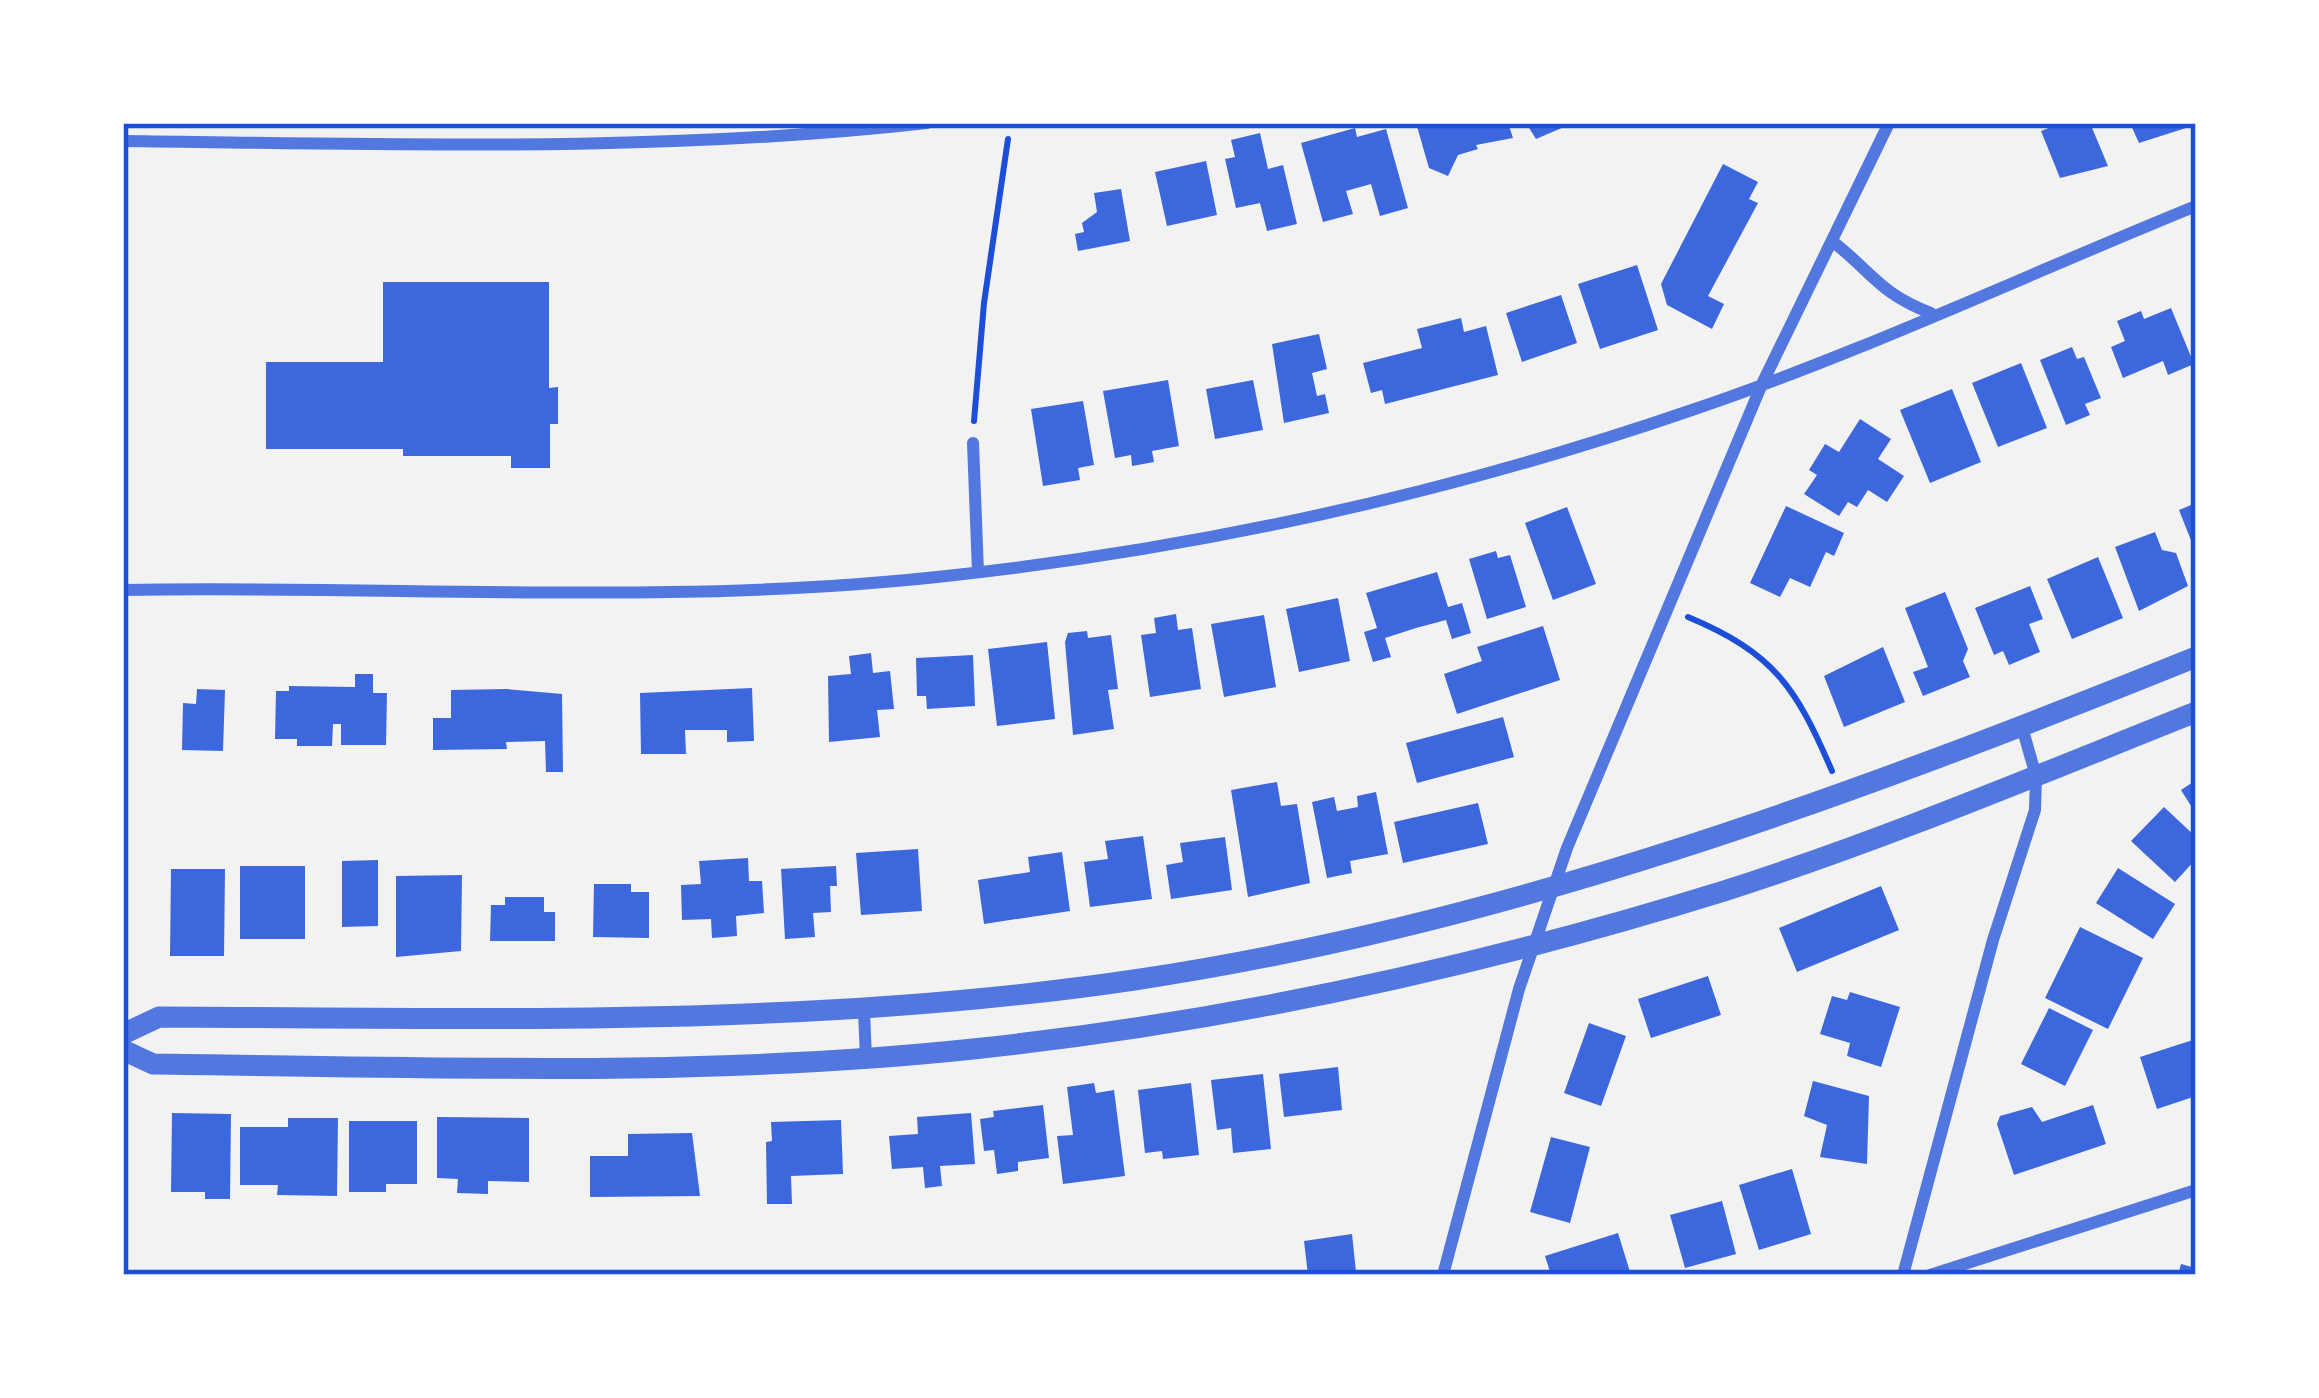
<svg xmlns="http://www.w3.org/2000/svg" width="2319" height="1398" font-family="Montserrat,sans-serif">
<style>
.building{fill:#3d67dc}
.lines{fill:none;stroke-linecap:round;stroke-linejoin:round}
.path{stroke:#1d4ed8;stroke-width:6}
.minor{stroke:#5277de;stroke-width:12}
.tertiary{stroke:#5277de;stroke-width:21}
.neatline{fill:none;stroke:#1d4ed8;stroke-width:4.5}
</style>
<rect width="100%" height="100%" fill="#f2f2f2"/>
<path class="building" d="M1416,123H1508L1513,138L1476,145L1478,149L1458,155L1448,176L1429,168Z
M1526,123H1571V124L1536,139Z
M2061,123H2090L2108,166L2060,178L2041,131Z
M2130,123H2184L2186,128L2139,143Z
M1355,128L1357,137L1386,129L1408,208L1380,216L1371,184L1346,191L1353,214L1323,222L1301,143Z
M1260,133L1268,169L1283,165L1297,224L1267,231L1260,203L1236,208L1225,159L1235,157L1231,140Z
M1206,161L1217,215L1167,226L1155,172Z
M1723,164L1758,182L1749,199L1758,203L1708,296L1724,304L1712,329L1667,305L1661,284Z
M1121,189L1130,241L1078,251L1075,234L1084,232L1082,223L1097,212L1094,193Z
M1637,265L1658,330L1600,349L1578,284Z
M383,282H549V388L558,387V424H550V468H511V456H403V449H266V362H383Z
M1561,295L1577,343L1522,362L1506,313Z
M2171,308L2194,364L2168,375L2163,361L2123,378L2111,347L2125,341L2117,321L2141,311L2144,319Z
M1461,318L1464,332L1486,326L1498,375L1385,404L1382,390L1371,393L1363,363L1422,348L1417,329Z
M1319,334L1327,369L1312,373L1317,396L1325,394L1329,413L1284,423L1272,344Z
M2072,347L2077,359L2084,357L2101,398L2085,404L2090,415L2066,425L2040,360Z
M2021,363L2047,428L1998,447L1972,383Z
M1168,380L1179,446L1152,451L1154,462L1132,466L1131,455L1115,458L1103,391Z
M1253,380L1263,430L1215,439L1206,389Z
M1952,389L1981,462L1930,483L1900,410Z
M1083,401L1094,465L1078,468L1080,480L1043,486L1031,409Z
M1860,419L1891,439L1878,459L1904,476L1887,502L1868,490L1857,507L1848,502L1839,516L1804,494L1817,475L1809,470L1825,444L1839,452Z
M2196,503V553L2179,510Z
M1786,506L1844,533L1834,556L1826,552L1810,587L1790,578L1780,597L1750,583Z
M1567,507L1596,584L1553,600L1525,523Z
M2155,532L2162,550L2176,553L2188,586L2139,611L2115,547Z
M1496,551L1498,558L1510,555L1526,607L1487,619L1469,559Z
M2098,557L2123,618L2072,639L2047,579Z
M1437,572L1448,607L1462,603L1471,633L1452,639L1446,620L1416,628L1385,638L1391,657L1373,662L1364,632L1377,628L1366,593Z
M2030,586L2043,619L2029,624L2040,652L2009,665L2003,651L1994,655L1975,608Z
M1945,592L1968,649L1963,661L1970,677L1923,696L1913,672L1928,667L1905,608Z
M1338,598L1350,661L1299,672L1286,609Z
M1176,614L1178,630L1192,628L1201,689L1150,697L1141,635L1156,633L1154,618Z
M1264,615L1276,687L1224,697L1211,624Z
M1543,626L1560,680L1457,714L1444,674L1482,661L1477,647Z
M1087,631L1088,638L1111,635L1118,689L1108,690L1114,729L1073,735L1065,642L1068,633Z
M1047,642L1055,719L997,726L988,649Z
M1883,647L1905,702L1844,727L1824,676Z
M871,653L873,673L890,671L894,709L877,710L880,737L829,742L828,676L851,674L849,656Z
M973,655L975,706L927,709L926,696H917L916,658Z
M355,674H373V693H387L386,745H341V724H333L332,746H297V739H275L276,691H289V686L355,687Z
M752,688L754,741L727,742V730H685L686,754H641L640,693Z
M197,689L225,690L223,751L182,750L183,703L196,704Z
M506,689L562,694L563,772H546L545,741L506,742L507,749L433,750V718H451V690Z
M1503,717L1514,757L1417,783L1406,743Z
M2196,780V814L2181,790Z
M1277,782L1281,806L1297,804L1310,883L1248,897L1231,790Z
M1376,792L1388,854L1350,861L1352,873L1327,878L1312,802L1334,797L1337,811L1358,807L1357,796Z
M1478,803L1488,844L1403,863L1394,822Z
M2164,807L2196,837V859L2175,882L2131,841Z
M1143,836L1152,899L1090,907L1084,862L1108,859L1105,841Z
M1225,837L1232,890L1171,899L1166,865L1183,862L1180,843Z
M918,849L922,911L861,915L856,853Z
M1062,852L1070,911L984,924L978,880L1030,872L1028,857Z
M748,858L749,881H762L764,913L736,916L737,936L712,938L711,919L682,920L681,885L701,884L699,861Z
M378,860V926L342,927V861Z
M240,866H305V939H240Z
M836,866L837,886H830L831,912L813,913L815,937L785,939L781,869Z
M2118,868L2175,904L2153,939L2096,903Z
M171,869H225L224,956H170Z
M462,875L461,951L396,957V876Z
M594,884H631V892H649V938L593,937Z
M1881,886L1899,930L1797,972L1779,928Z
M505,897H544V912H555V941H490L491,905H505Z
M2080,927L2143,958L2108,1029L2045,998Z
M1708,976L1721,1015L1651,1038L1638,999Z
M1850,992L1900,1007L1881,1067L1847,1056L1850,1043L1820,1034L1832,996L1847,1000Z
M2049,1008L2093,1030L2065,1086L2021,1064Z
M1589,1023L1626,1036L1601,1106L1564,1093Z
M2196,1039V1096L2157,1109L2140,1057Z
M1338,1067L1342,1110L1284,1117L1279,1074Z
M1263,1074L1271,1149L1233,1153L1231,1128L1217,1130L1211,1080Z
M1813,1081L1869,1096L1867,1164L1820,1157L1827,1125L1804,1116Z
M1094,1083L1096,1093L1114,1090L1125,1176L1063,1184L1057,1136L1073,1135L1067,1087Z
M1191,1083L1199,1155L1163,1159L1162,1151L1145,1153L1138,1090Z
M1043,1105L1049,1158L1018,1162V1171L997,1174L994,1150L984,1151L980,1119L994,1117L993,1111Z
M2093,1105L2106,1144L2014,1175L1997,1124L2000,1116L2032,1107L2042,1122Z
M172,1113L231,1114L230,1199H205V1192H171Z
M971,1113L975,1164L940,1166L942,1186L925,1188L923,1167L892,1169L889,1136L918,1134L917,1117Z
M437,1117L529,1118V1182L488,1181V1194L457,1193L458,1179L437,1178Z
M288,1118H338L337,1196L277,1195L278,1185H240V1127H288Z
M841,1120L843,1174L791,1176L792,1204H767L766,1142L772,1141L771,1122Z
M349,1121H417V1184H386V1192H349Z
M692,1133L700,1196L590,1197V1156H628V1134Z
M1551,1137L1590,1147L1570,1223L1530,1212Z
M1792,1169L1811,1234L1759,1250L1739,1185Z
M1722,1201L1736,1254L1685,1268L1670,1215Z
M1618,1233L1631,1275H1551L1545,1256Z
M1352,1234L1356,1272L1308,1275L1304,1241Z
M2181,1264L2196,1268V1275H2178Z"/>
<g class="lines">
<path class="path" d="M974,421L984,303L1008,139
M1688,617C1774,653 1796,687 1832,771"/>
<path class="minor" d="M123,141C391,144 660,153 927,123
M1832,241C1872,272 1880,294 1931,313
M973,443L978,572
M123,590C395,585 665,606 937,577C1192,550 1447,494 1689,411C1861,353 2028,274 2196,206
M864,1011L866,1059
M1443,1275L1519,989L1567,848L1762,384L1889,123
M1903,1275L1993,940L2035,810L2036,776L2022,727
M1930,1275L2196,1190"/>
<path class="tertiary" d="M123,1034L159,1017C485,1018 810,1028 1134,980C1504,925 1851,796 2196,657
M123,1050L153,1064C426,1067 701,1078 973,1049C1229,1022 1479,967 1724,891C1884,840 2040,774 2196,712"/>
</g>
<rect width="2319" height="1398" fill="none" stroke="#ffffff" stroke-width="252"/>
<rect x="126" y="126" width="2067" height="1146" class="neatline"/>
</svg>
